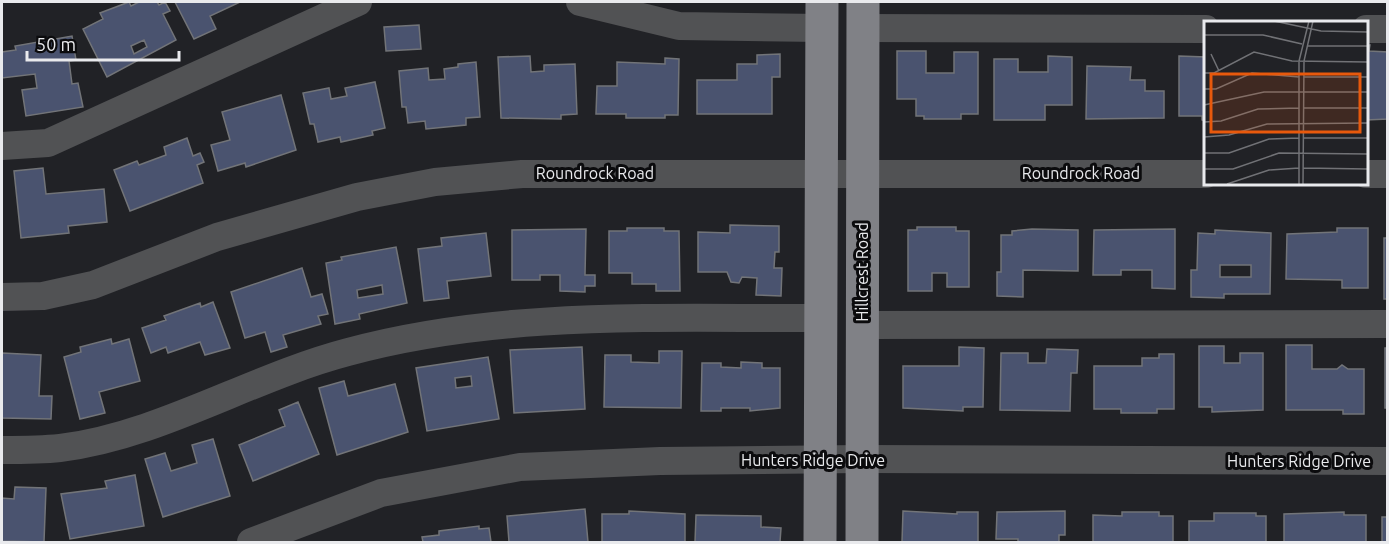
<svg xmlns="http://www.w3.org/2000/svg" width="1389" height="544" font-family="Ubuntu,sans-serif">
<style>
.building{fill:#4a536f;stroke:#727478;stroke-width:1.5;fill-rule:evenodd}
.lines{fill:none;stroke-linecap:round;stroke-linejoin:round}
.minor{stroke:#515254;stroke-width:28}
.major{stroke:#808186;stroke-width:33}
.labels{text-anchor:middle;stroke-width:6;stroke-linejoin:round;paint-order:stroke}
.street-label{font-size:16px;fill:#e9eaed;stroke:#0b0b0d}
.inset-road{fill:none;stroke:#717276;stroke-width:1.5}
.view{fill:#e8590c;fill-opacity:0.15;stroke:#e8590c;stroke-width:3}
.inset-edge{fill:none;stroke:#e9eaed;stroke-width:3}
</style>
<rect width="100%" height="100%" fill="#212226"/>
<path class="building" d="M129,2L131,6L139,2H157L159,5L165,2L170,11L163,14L176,40L107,77L83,29L103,19L100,13ZM144,40L147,47L134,54L131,46Z
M175,2H240L210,16L216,29L194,39Z
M419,25L421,49L386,51L384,27Z
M72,36L76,60L69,61L72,84L78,83L83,107L26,116L22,90L37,88L35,74L2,78V52L16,50L15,46Z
M1366,45H1370L1369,51L1388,52V119L1366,120Z
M897,51H926V73H954V52H978V114H961V119H924V116H916V99H897Z
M780,54V77H772V114H697V80H737V64H757V55Z
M530,56L531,72L544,71V65L575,64L577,114L561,115V119L501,118L498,57Z
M1048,56L1072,57V105H1045V120H994V59H1018V72H1048Z
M1179,56L1206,57V121L1202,120V116H1179Z
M665,58L679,59L678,115H665V118H626V114H596L597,86H617V62L665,64Z
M476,62L480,117L466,118V125L426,129L425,121L408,123L406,107H402L399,71L428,68L429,80L445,79L444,69L458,67V64Z
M1087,66L1131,67L1130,80H1145V91H1164V118L1086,119Z
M375,82L385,128L372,131L373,135L341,142L340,137L318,142L314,124H310L303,93L329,88L331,99L347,96L345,88Z
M281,95L296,150L246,167L245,163L218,171L211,145L230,140L222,112Z
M187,138L193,156L200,153L204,162L197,165L203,183L130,211L114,170L137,161L139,165L166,155L164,147Z
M43,168L46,194L104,189L107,222L68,226L69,233L21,238L14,171Z
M730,225L779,226V252H775L774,268H782L781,296L756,295L757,278L742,277L739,283L731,282L727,272H698V232L730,233Z
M917,227H956V231H969V287H947V273H932V291H908V230H917Z
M627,228H664V231H679L680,291H656V284H632V273H609V231H627Z
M1337,228H1368V288H1342V280L1286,279L1287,234L1337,232Z
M586,229L585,275H595V286H585V292L560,291V275H540V280H512V230Z
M1032,229L1078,230V271L1023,270V297L997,296V272H1001V235H1012V231Z
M1175,229V289L1152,288V270H1121V275H1093L1094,230Z
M1215,230L1271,233L1270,294H1224V298L1191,297V270H1197L1198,233L1215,234ZM1220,265H1251V277H1220Z
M486,233L491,276L447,281L449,298L424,301L418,249L442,246L441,238Z
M1384,238H1388V299H1384Z
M396,247L407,303L359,314L360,319L335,324L326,263L342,260L341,257ZM382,285L383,294L358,298L357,290Z
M302,268L311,297L322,294L328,314L318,316L321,324L283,335L287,347L271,352L265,332L245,338L231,292Z
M213,302L230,348L205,355L200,342L168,353L166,347L151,353L142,328L166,320L164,316L200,303L201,307Z
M111,339L112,344L129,339L140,381L99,392L105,413L80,419L64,357L81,352L80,347Z
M1286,345H1312V369H1337L1342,365L1348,369H1364V414H1343V410H1286Z
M1199,346H1224V363H1240V353H1263V410L1212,412V407H1199Z
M582,347L585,409L514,413L510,350Z
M959,347L984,348L983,407H963V411L903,408V366H959Z
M1385,348H1388V408H1385Z
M1047,349L1078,350L1077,373H1071L1070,411L1000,410L1001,353H1028V363H1046Z
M659,351H682L681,408L604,407L605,355H631V362L659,363Z
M2,353L41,355L39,396H52L51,419L2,418Z
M1159,354H1174V409H1157V413H1121V409H1094V366H1142V358H1159Z
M488,357L499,419L427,431L416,368ZM471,376L472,386L456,388L455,378Z
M741,362L762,363V368H780V408L750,411V408H721V411H701L702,363H721V367L741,368Z
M344,381L348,396L395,384L408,432L337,455L319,388Z
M298,402L319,454L253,481L239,445L285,426L279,410Z
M213,439L230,496L163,517L145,459L165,453L171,471L197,463L192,445Z
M135,475L144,526L70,539L61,494L107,488L105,481Z
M15,487L46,488L44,542L2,541V498L14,499Z
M585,509L588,542H509L507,516Z
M629,511L685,514V542H602V514H629Z
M903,511L957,514V512H978V542H902Z
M1065,511V535H1059V542H1018V539H996L997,512Z
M1122,512H1159V516H1173V542H1093V515L1122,516Z
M1344,512V515H1366V542H1284V514Z
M1214,513H1256V516H1266V542H1189V521H1214Z
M696,515L761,516V527L781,528L780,542H695Z
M1382,517H1388V542H1382Z
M479,526V529L489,528L491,542H423L422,537L439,535V531Z"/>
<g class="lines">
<path class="minor" d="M580,2L679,26L822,28
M862,28L1206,29
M1366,29H1388
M2,146L48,143L358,2
M1366,174H1388
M2,297L43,296L93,285L217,237L357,197L435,182L522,174H1206
M862,325L1388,324
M2,450C21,450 41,450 60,448C159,436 252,377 348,352C503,310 662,319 821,318
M251,542L381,493L520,467L660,461L862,459L1388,461"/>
<path class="major" d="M820,542L822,2
M862,542L863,2"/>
</g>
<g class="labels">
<g class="street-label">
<text x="595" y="179">Roundrock Road</text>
<text x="1081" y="179">Roundrock Road</text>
<text transform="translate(862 272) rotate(-90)" y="6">Hillcrest Road</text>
<text x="813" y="466">Hunters Ridge Drive</text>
<text x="1299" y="467">Hunters Ridge Drive</text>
</g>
</g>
<g transform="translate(1204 21)">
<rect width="164" height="164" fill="#212226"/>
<path class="inset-road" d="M70,0L117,10L164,11M0,14H59L98,23M103,25H164M7,33L15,50M0,52H10L50,31L88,40L164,41M100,56H164M0,68H12L48,52L95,56M0,84L60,71H164M100,87H164M0,101L17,100L54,88L95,87M0,116L25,114L63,103L164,102M100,117H164M0,132H25L65,118L95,117M99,147L164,148M0,148H29L75,132L164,133M23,163L65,149L95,147M95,163V40L105,0M99,163L100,40L109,0"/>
<path class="view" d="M7,53H156V111H7Z"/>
<rect width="164" height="164" class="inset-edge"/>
</g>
<rect width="1389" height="544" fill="none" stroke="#e9eaed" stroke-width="6"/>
<path d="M27 51v9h152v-9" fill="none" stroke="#e9eaed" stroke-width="3"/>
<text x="36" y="51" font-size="18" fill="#e9eaed" stroke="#0b0b0d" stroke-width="4.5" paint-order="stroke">50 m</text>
</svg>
